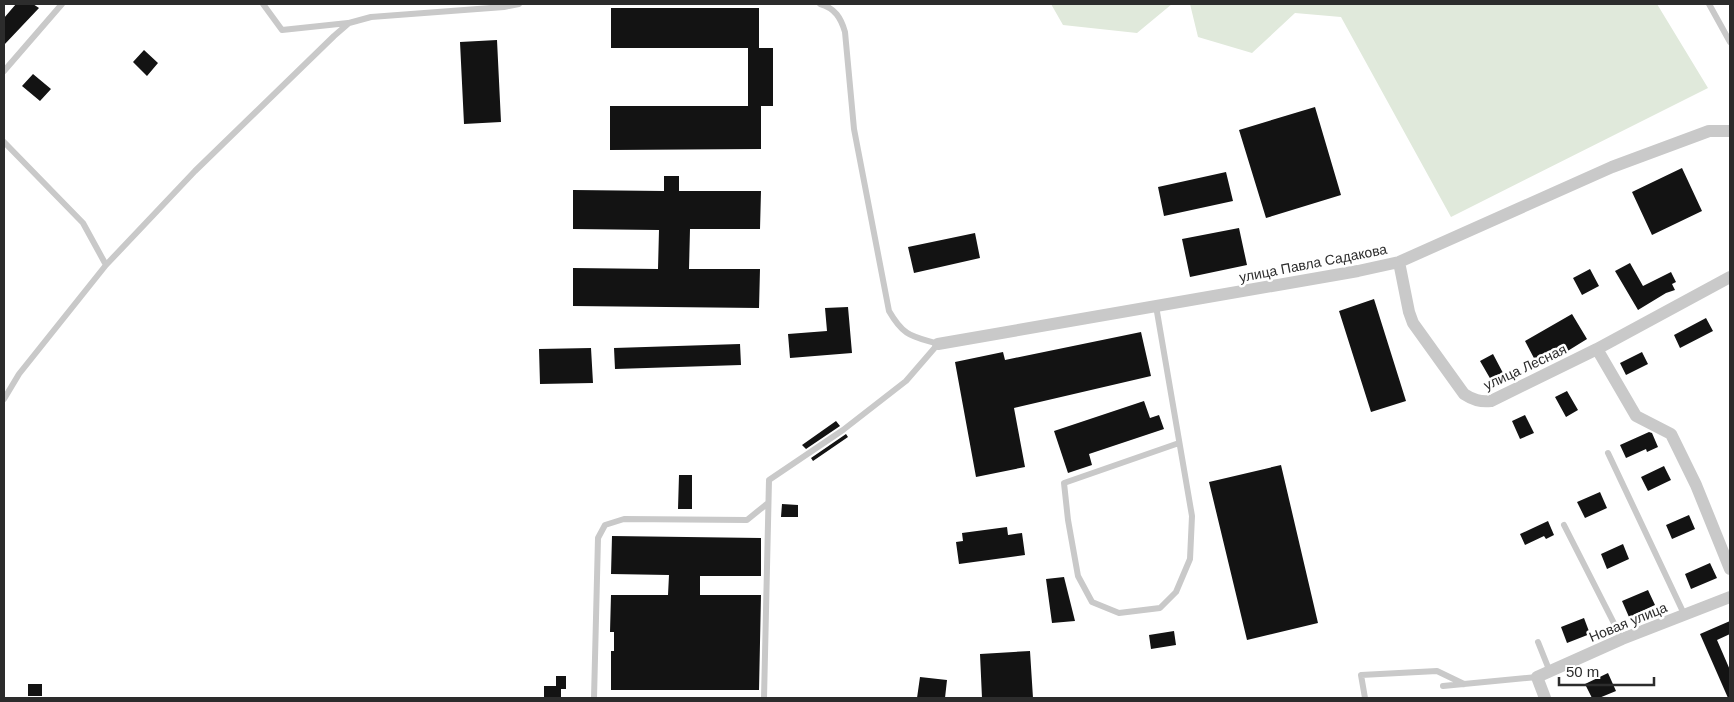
<svg xmlns="http://www.w3.org/2000/svg" width="1734" height="702" font-family="Helvetica,sans-serif">
<style>
.green{fill:#e0e9db}
.building{fill:#131313}
.lines{fill:none;stroke-linecap:round;stroke-linejoin:round}
.lane{stroke:#c9c9c9;stroke-width:6}
.street{stroke:#c9c9c9;stroke-width:12}
.labels{text-anchor:middle;stroke-width:5;stroke-linejoin:round;paint-order:stroke}
.street-label{font-size:14px;fill:#2c2c2c;stroke:#fff}
</style>
<rect width="100%" height="100%" fill="#fff"/>
<path class="green" d="M1051,4H1172L1137,33L1063,25Z
M1190,4H1657L1708,88L1451,217L1341,17L1295,13L1252,53L1198,37Z"/>
<path class="building" d="M16,4H33L39,8L4,45V18Z
M611,8H759V48H773V106H761V149L610,150V106H748V48H611Z
M497,40L501,122L464,124L460,42Z
M144,50L158,63L147,76L133,62Z
M33,74L51,89L40,101L22,86Z
M1315,107L1341,195L1266,218L1239,130Z
M1682,168L1702,211L1652,235L1632,192Z
M1226,172L1233,201L1164,216L1158,187Z
M664,176H679V191H761L760,229H690L689,269H760L759,308L573,306V268L658,269L659,230L573,229V190L664,191Z
M1239,228L1247,265L1190,277L1182,239Z
M975,233L980,258L914,273L908,247Z
M1630,263L1643,286L1671,272L1676,282L1672,284L1675,290L1666,293L1638,310L1615,271Z
M1590,269L1599,286L1582,295L1573,278Z
M1374,299L1406,401L1371,412L1339,311Z
M848,307L852,353L790,358L788,334L827,331L825,308Z
M1572,314L1587,339L1566,352L1563,348L1536,362L1525,341Z
M1706,318L1713,331L1680,348L1674,335Z
M1141,332L1151,376L1014,408L1025,467L976,477L955,362L1003,352L1005,360Z
M740,344L741,365L615,369L614,348Z
M591,348L593,383L540,384L539,349Z
M1642,352L1648,364L1626,375L1620,363Z
M1493,354L1503,373L1491,380L1480,361Z
M1567,391L1578,410L1566,417L1555,397Z
M1144,401L1150,418L1159,415L1164,429L1089,454L1092,465L1068,473L1054,431Z
M1525,415L1534,433L1520,439L1512,421Z
M836,421L840,426L806,449L802,445Z
M1649,432L1652,433L1658,447L1647,452L1646,449L1626,458L1620,445Z
M846,434L848,437L813,461L811,458Z
M1281,465L1318,623L1247,640L1209,482Z
M1664,466L1671,480L1648,491L1641,477Z
M679,475H692V509H678Z
M1600,492L1607,508L1585,518L1577,502Z
M782,504L798,505V517H781Z
M1689,515L1695,529L1672,539L1666,525Z
M1548,521L1554,535L1546,539L1544,536L1525,545L1520,534Z
M1007,527L1008,535L1022,533L1025,555L959,564L956,542L963,541L962,533Z
M612,536L761,538V576H700V595H761L759,690H611V651H614V632H610L611,595H668L669,575L611,574Z
M1623,544L1629,559L1607,569L1601,554Z
M1710,563L1717,578L1691,589L1685,574Z
M1064,577L1075,621L1052,623L1046,579Z
M1648,590L1655,605L1629,617L1622,601Z
M1584,618L1590,634L1567,643L1561,627Z
M1730,621V634L1717,640L1730,670V698H1728L1700,634Z
M1174,631L1176,645L1151,649L1149,635Z
M1030,651L1033,698H982L980,654Z
M1608,673L1616,691L1599,698H1592L1585,684Z
M556,676H566V689H561V698H544V686H556Z
M920,677L947,680L945,698H917Z
M28,684H42V696H28Z"/>
<g class="lines">
<path class="lane" d="M263,4L282,30L348,23
M1709,4L1730,42
M4,71L62,4
M4,142L83,223L106,265
M1156,306L1192,516L1190,559L1176,592L1160,608L1119,613L1092,602L1078,576L1068,520L1064,483L1179,443
M4,399L19,374L106,265L195,171L334,36L349,23L371,17L504,7L519,4
M1608,453L1685,616
M1564,525L1622,639
M1538,642L1550,672
M1443,686L1537,677
M594,698L598,538L605,525L624,519L747,520L768,503
M764,698L769,480L843,430L906,381L938,344C912,336 904,337 889,311L854,129L845,32C841,18 835,8 820,4
M1365,698L1361,675L1437,671L1464,684"/>
<path class="street" d="M1399,262L1409,312L1413,323L1464,394C1473,400 1480,402 1491,401L1597,349L1730,277
M938,344L1358,271L1399,262L1612,167L1709,131H1730
M1597,349L1636,416L1671,434L1696,485L1730,569
M1545,698L1537,677L1622,639L1730,597"/>
</g>
<g class="labels">
<g class="street-label">
<text transform="translate(1313 263) rotate(-11)" y="5">улица Павла Садакова</text>
<text transform="translate(1525 367) rotate(-25)" y="5">улица Лесная</text>
<text transform="translate(1628 622) rotate(-22)" y="5">Новая улица</text>
</g>
</g>
<rect width="1734" height="702" fill="none" stroke="#2c2c2c" stroke-width="10"/>
<path d="M1559 677v8h95v-8" fill="none" stroke="#2c2c2c" stroke-width="2.5"/>
<text x="1566" y="677" font-size="15" fill="#2c2c2c" stroke="#ffffff" stroke-width="4" paint-order="stroke">50 m</text>
</svg>
